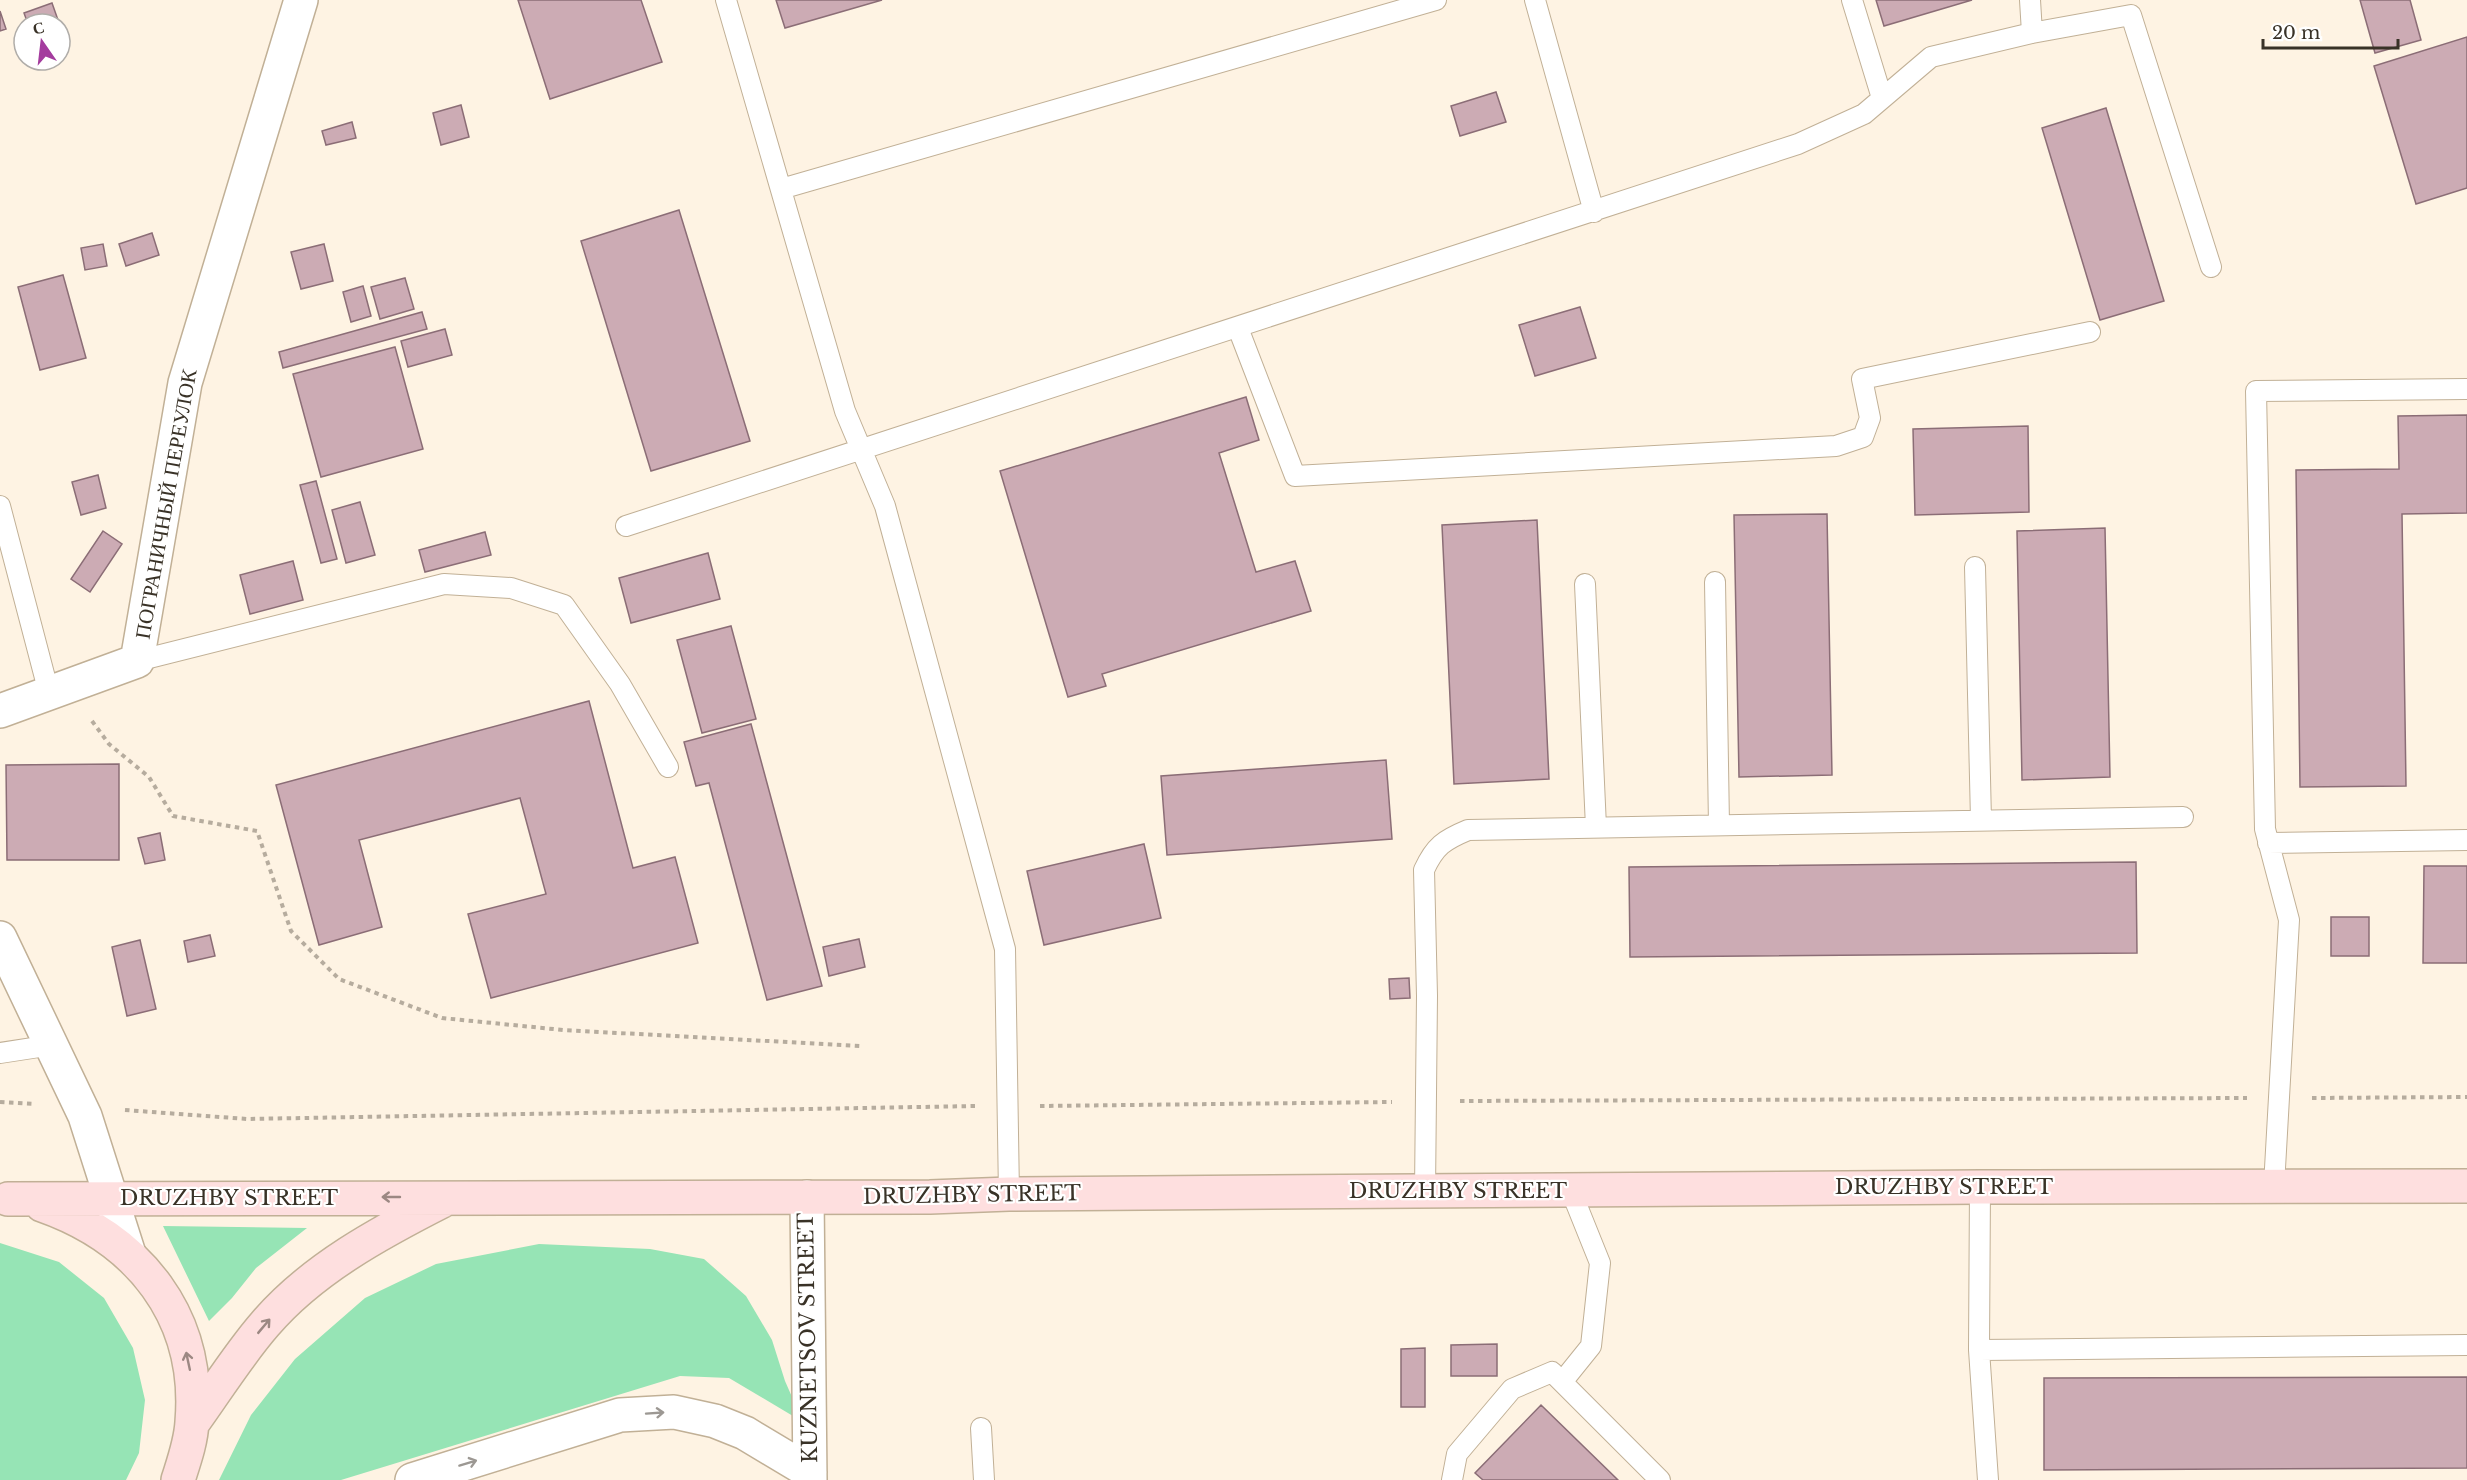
<svg xmlns="http://www.w3.org/2000/svg" width="2467" height="1480" font-family="'Libre Baskerville',serif">
<style>
.green{fill:#96e4b5}
.building{fill:#ccabb4;stroke:#8b6d76;stroke-width:1.5}
.lines{fill:none;stroke-linecap:round;stroke-linejoin:round}
.service-casing{stroke:#c1b096;stroke-width:22}
.minor-casing{stroke:#c1b096;stroke-width:36}
.tertiary-casing{stroke:#c1b096;stroke-width:36}
.secondary-casing{stroke:#c1b096;stroke-width:36}
.path{stroke:#b6ac9e;stroke-width:4;stroke-dasharray:4.5 4.5;stroke-linecap:butt}
.service{stroke:#fff;stroke-width:20}
.minor{stroke:#fff;stroke-width:33}
.tertiary{stroke:#fff;stroke-width:33}
.secondary{stroke:#fedfdf;stroke-width:33}
.oneway{stroke:#9c8883}
.oneway2{stroke:#9c9893}
.labels{text-anchor:middle;stroke-width:4.5;stroke-linejoin:round;paint-order:stroke}
.street-label{font-size:21px;fill:#393227;stroke:#fff}
</style>
<rect width="100%" height="100%" fill="#fef3e3"/>
<path class="green" d="M163,1226L307,1228L256,1268L232,1298L209,1321Z
M0,1243L59,1262L104,1298L133,1348L145,1400L139,1453L126,1480H0Z
M539,1244L650,1249L704,1259L746,1296L772,1340L785,1381L803,1422L729,1378L680,1376L341,1480H219L251,1415L295,1359L365,1298L436,1264Z"/>
<path class="building" d="M518,0H641L662,62L550,99Z
M776,0H882L785,28Z
M1876,0H1972L1884,26Z
M2360,0H2410L2421,40L2375,53Z
M52,3L58,20L45,24H28L24,13Z
M0,11L6,29L0,31Z
M2467,37V188L2416,204L2374,66Z
M1496,92L1506,122L1460,136L1451,106Z
M461,105L469,137L441,145L433,113Z
M2106,108L2164,301L2100,320L2042,128Z
M352,122L356,138L326,145L322,131Z
M679,210L750,441L651,471L581,241Z
M152,233L159,255L126,266L119,244Z
M103,244L107,266L85,270L81,248Z
M324,244L333,281L301,289L291,252Z
M63,275L86,358L40,370L18,287Z
M405,278L414,309L380,319L371,287Z
M363,286L371,316L351,322L343,292Z
M1580,307L1596,358L1535,376L1519,325Z
M422,312L427,329L283,368L279,352Z
M445,329L452,355L408,367L401,341Z
M395,347L423,449L321,477L293,374Z
M1246,397L1259,440L1219,453L1256,572L1295,561L1311,611L1102,674L1106,686L1068,697L1000,471Z
M2467,415V513L2402,514L2406,786L2300,787L2296,470L2399,469L2398,416Z
M2028,426L2029,512L1915,515L1913,429Z
M98,475L106,508L81,515L72,482Z
M316,481L337,559L321,563L300,485Z
M360,502L375,555L346,563L332,510Z
M1827,514L1832,775L1739,777L1734,515Z
M1537,520L1549,779L1454,784L1442,525Z
M2105,528L2110,777L2022,780L2017,531Z
M103,531L122,544L90,592L71,579Z
M485,532L491,555L425,572L419,550Z
M708,553L720,599L631,623L619,578Z
M293,561L303,600L250,614L240,575Z
M731,626L756,719L702,733L677,640Z
M589,701L633,868L675,857L698,943L491,998L468,914L546,894L520,798L359,840L382,927L319,945L276,785Z
M751,724L822,986L767,1000L709,783L696,786L684,742Z
M1386,760L1392,839L1167,855L1161,776Z
M119,764V860H7L6,765Z
M160,833L165,860L145,864L138,838Z
M1144,844L1161,918L1044,945L1027,871Z
M2136,862L2137,953L1630,957L1629,867Z
M2424,866H2467V963H2423Z
M2331,917H2369V956H2331Z
M210,935L215,956L188,962L184,941Z
M859,939L865,967L829,976L823,947Z
M140,940L156,1009L127,1016L112,947Z
M1409,978L1410,998L1390,999L1389,979Z
M1497,1344V1376H1451V1345Z
M1425,1348V1407H1401V1349Z
M2467,1377V1468L2044,1470V1378Z
M1541,1405L1618,1480H1483L1475,1473Z"/>
<g class="lines">
<defs>
<path id="service" d="M726,0L845,411L885,506L1005,949L1009,1194
M1535,0L1594,212
M1852,0L1882,98
M2030,0L2032,33
M781,189L1436,0
M1238,328L1295,476L1836,446L1863,437L1870,418L1862,379L2090,332
M0,506L49,693
M626,526L1798,144L1864,114L1931,57L2032,33L2131,15L2211,267
M1975,567L1981,820
M1715,582L1719,825
M1585,584L1596,827
M137,661L444,584L511,588L564,605L620,684L668,767
M2268,843L2467,840
M0,1053L52,1045
M2274,1186L2289,920L2265,829L2256,391L2467,389
M1980,1187L1979,1350L1988,1480
M1425,1191L1427,996L1424,870C1435,846 1444,840 1468,830L2183,817
M1979,1350L2467,1345
M1562,1382L1591,1346L1600,1263L1571,1191
M981,1428L984,1480
M1452,1480L1457,1454L1512,1389L1552,1372L1660,1480"/>
<path id="minor" d="M0,711L137,661L185,383L301,0
M0,938L85,1116L129,1254"/>
<path id="tertiary" d="M807,1197L810,1480
M412,1480L620,1415L674,1412L715,1421L745,1433L810,1472"/>
<path id="secondary" d="M8,1199L930,1197L1009,1194L1980,1187L2467,1186
M42,1205C139,1239 201,1316 192,1422C191,1442 184,1461 178,1480
M192,1424C216,1391 238,1355 265,1324C312,1269 381,1232 444,1200"/>
</defs>
<use href="#service" class="service-casing"/>
<use href="#minor" class="minor-casing"/>
<use href="#tertiary" class="tertiary-casing"/>
<use href="#secondary" class="secondary-casing"/>
<path class="path" d="M92,721L109,744L149,777L173,816L257,831L291,931L339,979L442,1018L563,1030L860,1046
M2312,1098L2467,1097
M1460,1101L2247,1098
M0,1102L34,1104
M1040,1106L1392,1102
M125,1110L247,1119L975,1106"/>
<use href="#service" class="service"/>
<use href="#minor" class="minor"/>
<use href="#tertiary" class="tertiary"/>
<use href="#secondary" class="secondary"/>
</g>
<defs><path id="oneway-shaft" d="M-6 0H5M1.5-3L5.5 0L1.5 3" fill="none" stroke-width="1.6" stroke-linecap="round" stroke-linejoin="round" transform="scale(1.5)"/></defs>
<g class="oneway">
<use href="#oneway-shaft" transform="translate(391 1197) rotate(180)"/>
<use href="#oneway-shaft" transform="translate(264 1326) rotate(-50)"/>
<use href="#oneway-shaft" transform="translate(188 1361) rotate(-102)"/>
</g>
<g class="oneway2">
<use href="#oneway-shaft" transform="translate(655 1413) rotate(-4)"/>
<use href="#oneway-shaft" transform="translate(468 1463) rotate(-17)"/>
</g>
<g class="labels">
<g class="street-label">
<text transform="translate(166 504) rotate(-80)" y="7">ПОГРАНИЧНЫЙ ПЕРЕУЛОК</text>
<text x="1944" y="1194">DRUZHBY STREET</text>
<text x="1458" y="1198">DRUZHBY STREET</text>
<text transform="translate(972 1195) rotate(-1)" y="7">DRUZHBY STREET</text>
<text x="229" y="1205">DRUZHBY STREET</text>
<text transform="translate(808 1338) rotate(-91)" y="7">KUZNETSOV STREET</text>
</g>
</g>
<g transform="translate(42 42) rotate(346)"><circle r="28" fill="#ffffff" stroke="#b0ada9" stroke-width="1.5"/>
<path d="M0-4.5L10 22L0 15L-10 22Z" fill="#a43c9e"/>
<text y="-9" font-size="16" font-weight="bold" text-anchor="middle" fill="#393227">С</text>
</g>
<path d="M2263 39v9h135v-9" fill="none" stroke="#393227" stroke-width="3"/>
<text x="2272" y="39" font-size="18" fill="#393227" stroke="#ffffff" stroke-width="4.5" paint-order="stroke">20 m</text>
</svg>
